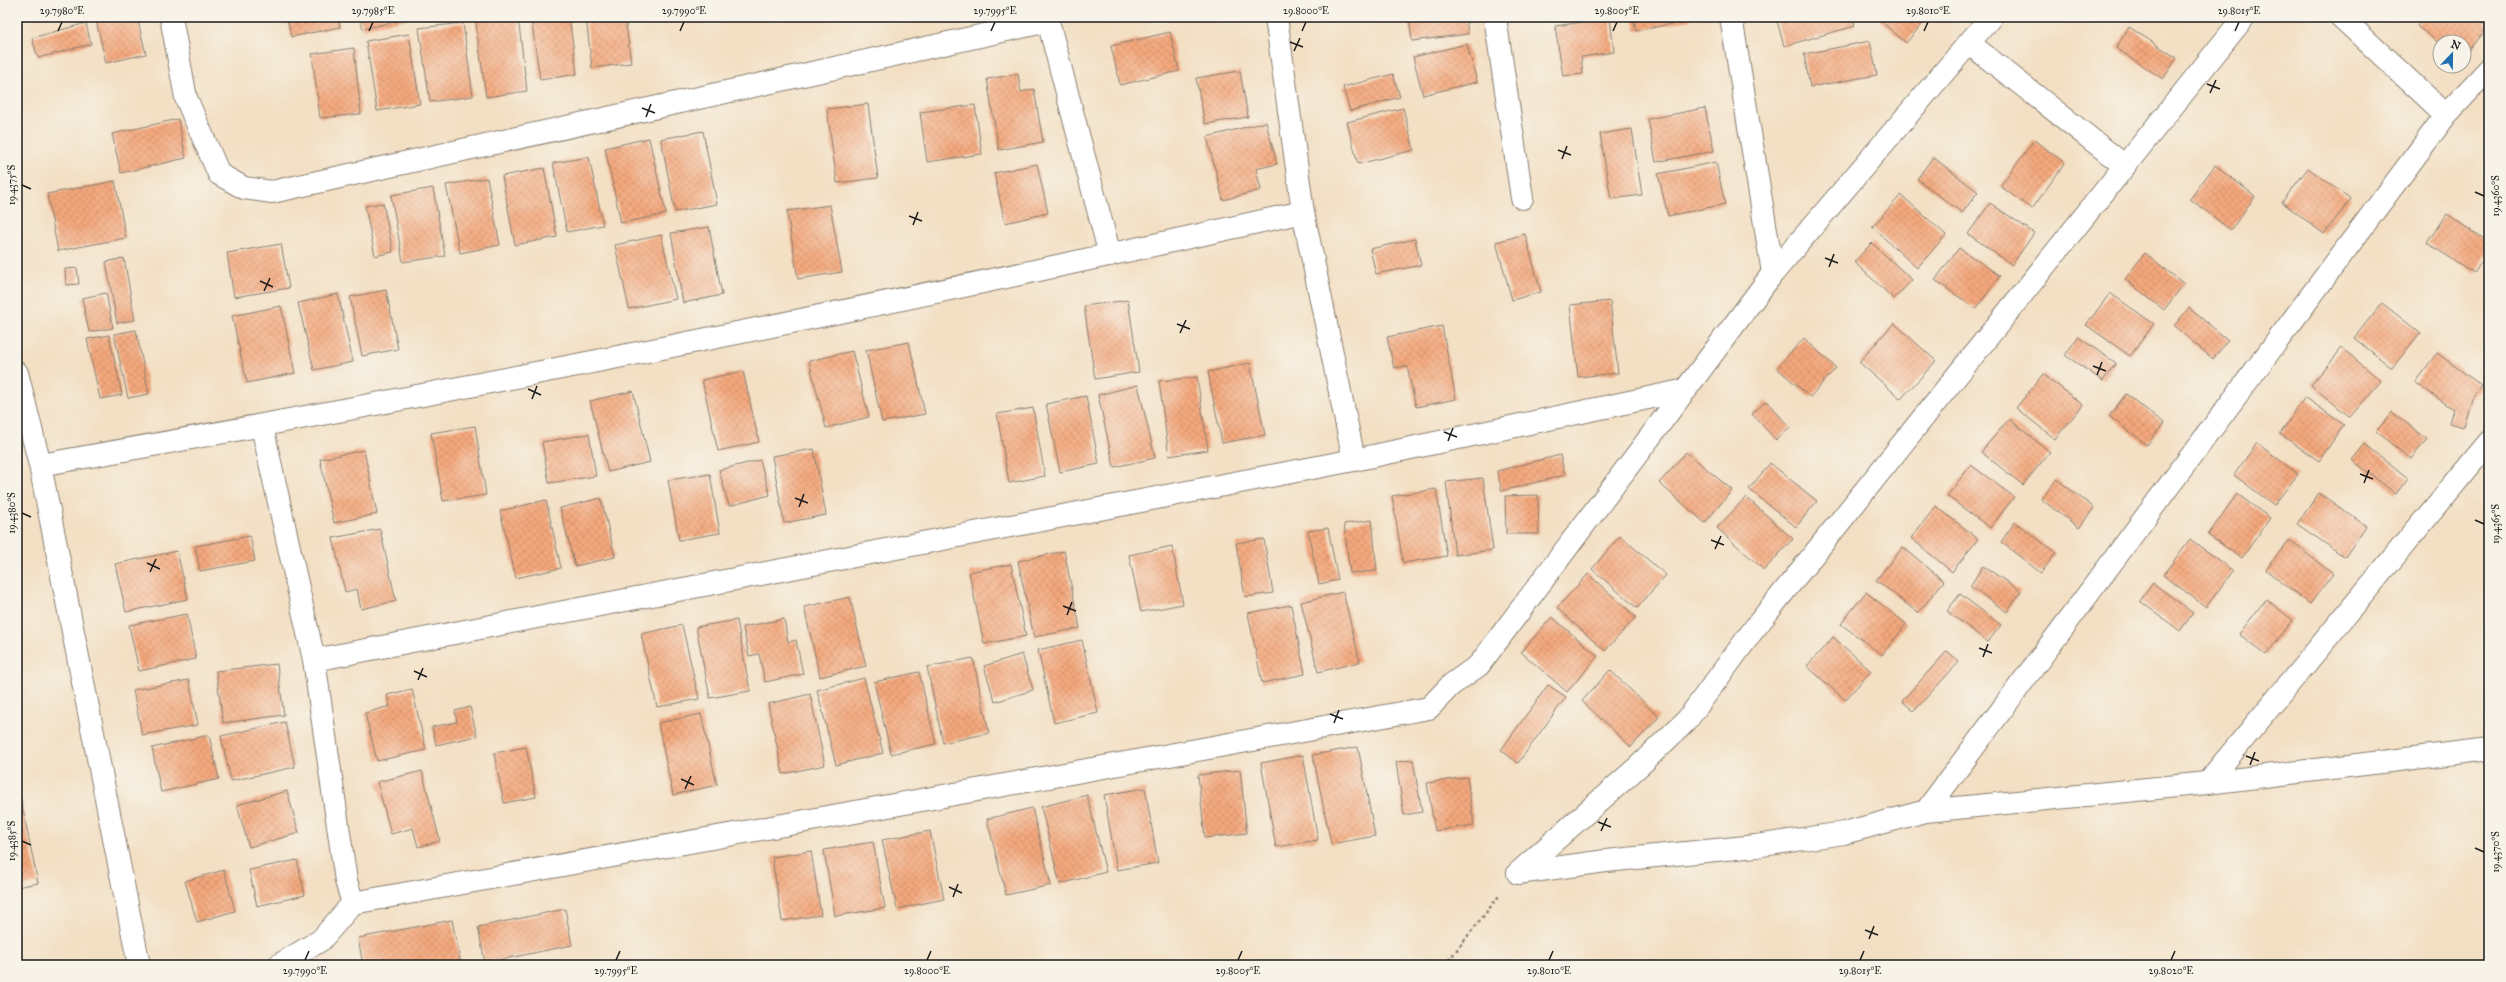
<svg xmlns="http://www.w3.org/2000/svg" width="2506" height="982" font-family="'IM FELL Great Primer',serif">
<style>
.building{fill:url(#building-cross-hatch)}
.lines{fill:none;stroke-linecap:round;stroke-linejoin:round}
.minor-casing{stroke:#887e70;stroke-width:24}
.path{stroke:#887e70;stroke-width:2.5;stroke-dasharray:3 3;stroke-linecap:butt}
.minor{stroke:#fff;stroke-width:22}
.ticks{fill:none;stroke:#1c1c1c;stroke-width:1.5}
.neatline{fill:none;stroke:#1c1c1c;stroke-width:1.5}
.ticks-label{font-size:10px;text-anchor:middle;fill:#1c1c1c}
</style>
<defs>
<pattern id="building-cross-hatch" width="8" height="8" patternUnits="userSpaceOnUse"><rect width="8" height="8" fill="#f4a87d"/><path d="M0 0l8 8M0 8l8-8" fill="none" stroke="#d1906b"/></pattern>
</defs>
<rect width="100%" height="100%" fill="#f7f3e8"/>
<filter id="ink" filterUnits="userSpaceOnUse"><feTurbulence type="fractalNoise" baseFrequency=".025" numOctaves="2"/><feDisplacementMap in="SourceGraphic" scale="8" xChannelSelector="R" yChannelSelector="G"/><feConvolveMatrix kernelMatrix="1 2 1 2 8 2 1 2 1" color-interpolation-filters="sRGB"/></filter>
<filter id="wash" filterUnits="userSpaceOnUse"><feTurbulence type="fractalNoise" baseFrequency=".012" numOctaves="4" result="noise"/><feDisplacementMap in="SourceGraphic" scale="16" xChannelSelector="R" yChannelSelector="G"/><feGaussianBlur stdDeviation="0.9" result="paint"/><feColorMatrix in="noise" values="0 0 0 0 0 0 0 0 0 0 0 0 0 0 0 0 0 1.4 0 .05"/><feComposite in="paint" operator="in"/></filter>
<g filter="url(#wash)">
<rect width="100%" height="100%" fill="#f3dfc3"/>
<g id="blocks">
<path class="building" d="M107,17H137L146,54L106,63L96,20Z
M287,17H338L340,27L291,37Z
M360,17H406V19L363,29Z
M475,17H518L527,91L486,97Z
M531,17H569L577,74L540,80Z
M586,17H625L631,63L592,68Z
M1409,17H1466L1468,34L1412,41Z
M1633,17H1690L1691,20L1636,31Z
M1776,17H1853L1855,26L1784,46Z
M1876,17H1928L1906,43Z
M2425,17H2475L2488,27L2464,57V42H2440V44L2417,26Z
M1610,18L1614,52L1581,57L1583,74L1563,76L1555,26Z
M86,23L91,44L38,58L32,38Z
M463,23L473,96L430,102L419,28Z
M2129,27L2177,58L2163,79L2116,48Z
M1170,32L1179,71L1120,85L1111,46Z
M409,34L420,104L377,111L366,41Z
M1870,41L1877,75L1810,87L1804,54Z
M1467,44L1477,82L1423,95L1413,57Z
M354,48L361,114L320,118L312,54Z
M1240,71L1248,117L1205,124L1196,78Z
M1018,74L1021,92L1034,89L1043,142L999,150L987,79Z
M1393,74L1400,97L1350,111L1343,87Z
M868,104L878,178L837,183L827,109Z
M975,105L982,154L927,162L920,112Z
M1403,108L1414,150L1358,164L1347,122Z
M1705,108L1714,151L1656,162L1648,119Z
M178,119L186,158L121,173L112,134Z
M1266,122L1277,164L1256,169L1261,190L1223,200L1207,137Z
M1632,129L1642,195L1611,199L1600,134Z
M703,131L717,204L675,212L661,139Z
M649,138L666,214L621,223L605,148Z
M2034,140L2065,163L2032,209L2000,186Z
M589,157L603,225L567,232L553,163Z
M1933,157L1978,192L1962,213L1917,179Z
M1716,162L1725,204L1668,216L1658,174Z
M1037,164L1048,213L1005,223L994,173Z
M2215,165L2255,196L2231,230L2190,199Z
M544,168L557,237L515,245L502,176Z
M2308,168L2351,199L2324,234L2282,202Z
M487,178L500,245L460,253L446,185Z
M115,181L126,238L58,251L47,194Z
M433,188L445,256L403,262L391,195Z
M1901,195L1946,235L1917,268L1872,227Z
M383,203L393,252L375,256L365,206Z
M1990,203L2034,233L2012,265L1968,234Z
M830,205L842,272L798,279L787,211Z
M2446,214L2489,242V251L2474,273L2427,243Z
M709,227L722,295L683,303L671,233Z
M1525,234L1541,292L1512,300L1496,242Z
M661,235L676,299L629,309L615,245Z
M1415,239L1421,265L1376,274L1370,249Z
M1872,243L1912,280L1894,299L1854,262Z
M281,244L289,288L234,297L227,253Z
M1959,248L2000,276L1976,309L1935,280Z
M2145,253L2184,284L2164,310L2125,279Z
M124,258L135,320L117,323L106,262Z
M77,268L79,284L66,285L65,269Z
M386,290L398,349L362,356L350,297Z
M106,293L113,328L89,332L82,298Z
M2110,293L2154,324L2130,356L2086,325Z
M338,294L353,362L314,370L298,303Z
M1128,300L1139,372L1095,379L1084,306Z
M1610,301L1618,373L1578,377L1570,305Z
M2382,303L2420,333L2392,368L2354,338Z
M281,306L295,373L247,383L232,316Z
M2189,308L2228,340L2213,359L2174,326Z
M1894,323L1936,361L1901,399L1859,362Z
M1442,326L1456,399L1416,407L1407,366L1394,368L1387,337Z
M136,330L149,394L128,398L114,334Z
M109,335L122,395L100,399L87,339Z
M2078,337L2116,363L2103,381L2065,355Z
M1804,338L1836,368L1810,397L1777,368Z
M909,342L925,414L882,422L866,350Z
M2342,348L2381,381L2350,417L2311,385Z
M852,351L869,417L826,428L809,361Z
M2437,353L2482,386L2472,399L2464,427L2449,423L2453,409L2415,382Z
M1250,363L1265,435L1222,443L1208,372Z
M743,371L759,442L718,451L702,380Z
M2043,374L2083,405L2055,439L2016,408Z
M1197,377L1208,450L1169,456L1159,381Z
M1138,385L1155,458L1114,467L1098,395Z
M633,391L650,462L608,472L590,401Z
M2126,394L2164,423L2147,445L2109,416Z
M1086,396L1099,464L1060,472L1046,404Z
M2305,397L2344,425L2319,461L2280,434Z
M1766,401L1790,427L1776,440L1752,414Z
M1033,408L1045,476L1009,483L997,414Z
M2392,412L2427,439L2411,459L2376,432Z
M2009,419L2050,452L2023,485L1981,452Z
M475,426L486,495L443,501L431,433Z
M589,434L596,476L549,483L542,442Z
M2257,443L2298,474L2274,505L2234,475Z
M2365,444L2408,478L2396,494L2352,460Z
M814,449L826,515L784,523L772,456Z
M364,450L377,514L334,523L320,459Z
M1686,452L1732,490L1705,523L1659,483Z
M1560,455L1565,475L1502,491L1497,471Z
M760,460L770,495L729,506L719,470Z
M1770,463L1817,501L1796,527L1749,489Z
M1971,465L2014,497L1990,528L1947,496Z
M710,474L720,533L679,540L668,480Z
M1483,478L1493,550L1455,555L1446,482Z
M2057,479L2094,508L2079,528L2041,499Z
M1436,489L1447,556L1403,563L1392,496Z
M2319,493L2366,526L2345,557L2297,524Z
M2237,494L2270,518L2242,558L2208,535Z
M1538,495L1539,534H1506L1505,496Z
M1746,497L1793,539L1764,570L1717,528Z
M601,498L615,557L575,566L560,508Z
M546,500L561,568L516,578L500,511Z
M1936,506L1978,539L1952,572L1911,538Z
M1372,520L1377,571L1350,573L1344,524Z
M2015,522L2056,553L2041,573L2001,542Z
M1328,528L1338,580L1319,584L1308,531Z
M380,529L396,601L361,609L357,589L345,592L333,538Z
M250,536L255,561L200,571L195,546Z
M1620,536L1666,575L1637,608L1592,569Z
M1264,539L1273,593L1245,597L1236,543Z
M2190,539L2233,571L2206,607L2163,575Z
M2289,540L2333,574L2310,604L2266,570Z
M1172,546L1183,604L1141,612L1129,555Z
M1903,547L1944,581L1918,613L1876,580Z
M177,551L188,599L126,612L115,564Z
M1064,551L1080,628L1034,637L1018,561Z
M1011,564L1026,636L984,644L969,572Z
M1983,566L2021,591L2007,612L1970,586Z
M1588,574L1636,617L1605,651L1557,608Z
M2153,583L2193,613L2180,631L2140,601Z
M1343,592L1360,662L1318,672L1301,602Z
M1866,592L1906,624L1882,655L1841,624Z
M1960,594L2001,625L1988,642L1947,611Z
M850,597L866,666L820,677L804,607Z
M2266,599L2293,620L2266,655L2239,634Z
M1291,605L1305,674L1262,683L1248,613Z
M187,614L196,659L139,671L129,625Z
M1552,617L1598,656L1567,692L1521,652Z
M784,619L788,642L796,640L803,674L765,682L759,654L749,656L743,627Z
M737,620L750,691L710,698L696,627Z
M682,625L699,699L657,707L641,634Z
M1833,637L1871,671L1845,700L1807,666Z
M1082,640L1098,713L1054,723L1038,650Z
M1947,651L1959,662L1914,711L1902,701Z
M1022,654L1033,690L995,702L984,666Z
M973,658L989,733L943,743L927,667Z
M277,664L284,715L223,723L216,671Z
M1610,670L1659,717L1631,747L1582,701Z
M919,672L936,744L891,754L874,682Z
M864,678L883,753L836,765L817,690Z
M189,680L198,725L142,735L133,690Z
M1548,685L1566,697L1518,763L1501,750Z
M412,689L426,750L377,761L365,713L390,706L387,695Z
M810,694L825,765L783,774L768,704Z
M470,707L477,736L436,745L432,727L457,722L455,711Z
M701,714L717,785L673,795L658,723Z
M285,722L295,767L231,781L221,736Z
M209,735L219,779L161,792L152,748Z
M526,747L536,797L504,803L494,753Z
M1358,747L1375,836L1331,844L1313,755Z
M1303,755L1318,840L1276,847L1261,763Z
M1413,760L1422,812L1404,815L1396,762Z
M1240,770L1247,833L1205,838L1198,775Z
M422,771L440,841L418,847L413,828L391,834L377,782Z
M1467,777L1474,825L1435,831L1427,783Z
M17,781L38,883L17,887Z
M1145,788L1158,863L1117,870L1104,795Z
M287,791L299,833L249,847L237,805Z
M1087,795L1106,872L1060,884L1041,807Z
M1032,808L1051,885L1006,895L987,819Z
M930,831L944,899L897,909L882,840Z
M873,842L885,908L835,916L824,850Z
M811,851L821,915L782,921L772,857Z
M297,860L305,895L257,906L249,870Z
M224,870L235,911L197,922L185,881Z
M565,909L572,945L485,963L478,927Z
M452,920L461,965H363L358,938Z"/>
</g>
</g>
<g filter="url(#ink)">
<use href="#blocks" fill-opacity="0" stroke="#887e70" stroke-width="1"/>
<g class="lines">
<defs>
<path id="minor" d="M171,17L186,98L219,174L244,188L272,192L1048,21
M1047,17L1110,255
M1276,17L1303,212L1354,460
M1495,17L1522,198
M1731,17L1773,273
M2341,17L2446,115
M1970,44L2125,166
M17,373L40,465L139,965
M262,426L314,660L346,881L353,903L1429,708L1451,685L1479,665L1773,273L1991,17
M40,465C463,391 884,306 1303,212
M314,660L1354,460L1686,390
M2207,783L2489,442
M1926,811L2446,115L2489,69
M1518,873L1640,765L1687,720L1754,629L2244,17
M1518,873L1606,861L1756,846L1844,833L1926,811L2207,783L2489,749
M279,965L321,940L353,903"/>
</defs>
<use href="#minor" class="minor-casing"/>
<path class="path" d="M1445,965L1499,896"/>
<use href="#minor" class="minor"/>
</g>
</g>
<path class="ticks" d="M58,31L62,22M369,31L373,22M680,31L684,22M991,31L995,22M1302,31L1306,22M1613,31L1617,22M1924,31L1928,22M2235,31L2239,22M1290,42L1303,47M1294,51L1300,38M2207,84L2220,89M2210,93L2216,80M642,108L655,113M646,117L651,104M1558,150L1571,155M1562,159L1567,146M22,185L31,189M2475,192L2484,196M909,216L922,221M913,225L918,212M1825,258L1838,263M1829,267L1834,254M260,281L273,287M264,291L270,278M1177,324L1190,329M1180,333L1186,320M2093,366L2106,371M2097,375L2102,362M528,389L541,395M532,399L537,386M1444,432L1457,437M1448,441L1453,428M2360,474L2373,479M2364,483L2369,470M795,498L808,503M799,507L804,494M22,513L31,517M2475,520L2484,524M1711,540L1724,545M1715,549L1721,536M147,563L160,569M150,572L156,559M1063,606L1076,611M1067,615L1072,602M1979,648L1992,653M1983,657L1988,644M414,671L427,677M418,680L423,668M1330,714L1343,719M1334,723L1339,710M2246,756L2259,761M2250,765L2255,752M681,779L694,785M685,789L691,776M1598,822L1611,827M1601,831L1607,818M22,841L31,845M2475,848L2484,852M949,887L962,893M953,897L958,884M1865,930L1878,935M1869,939L1874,926M305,960L309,951M616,960L620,951M927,960L931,951M1238,960L1242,951M1549,960L1553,951M1860,960L1864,951M2171,960L2175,951"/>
<rect width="2506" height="982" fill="none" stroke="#f7f3e8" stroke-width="44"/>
<g transform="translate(2452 54) rotate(22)"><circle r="19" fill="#f7f3e8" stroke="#9f9d96"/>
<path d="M0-3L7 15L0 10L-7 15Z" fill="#1f6fb2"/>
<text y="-6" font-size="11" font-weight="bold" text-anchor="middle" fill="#1c1c1c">N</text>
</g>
<rect x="22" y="22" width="2462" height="938" class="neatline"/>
<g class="ticks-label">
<text x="62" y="14">29.7980°E</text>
<text x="373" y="14">29.7985°E</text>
<text x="684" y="14">29.7990°E</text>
<text x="995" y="14">29.7995°E</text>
<text x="1306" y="14">29.8000°E</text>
<text x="1617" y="14">29.8005°E</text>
<text x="1928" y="14">29.8010°E</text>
<text x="2239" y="14">29.8015°E</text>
<text transform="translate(11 185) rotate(-90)" y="4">19.4375°S</text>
<text transform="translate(2495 196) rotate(-90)" y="4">19.4360°S</text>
<text transform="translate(11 513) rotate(-90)" y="4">19.4380°S</text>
<text transform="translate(2495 524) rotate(-90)" y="4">19.4365°S</text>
<text transform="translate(11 841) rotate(-90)" y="4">19.4385°S</text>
<text transform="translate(2495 852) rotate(-90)" y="4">19.4370°S</text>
<text x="305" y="974">29.7990°E</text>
<text x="616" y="974">29.7995°E</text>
<text x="927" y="974">29.8000°E</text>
<text x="1238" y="974">29.8005°E</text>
<text x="1549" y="974">29.8010°E</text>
<text x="1860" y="974">29.8015°E</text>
<text x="2171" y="974">29.8020°E</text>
</g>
</svg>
